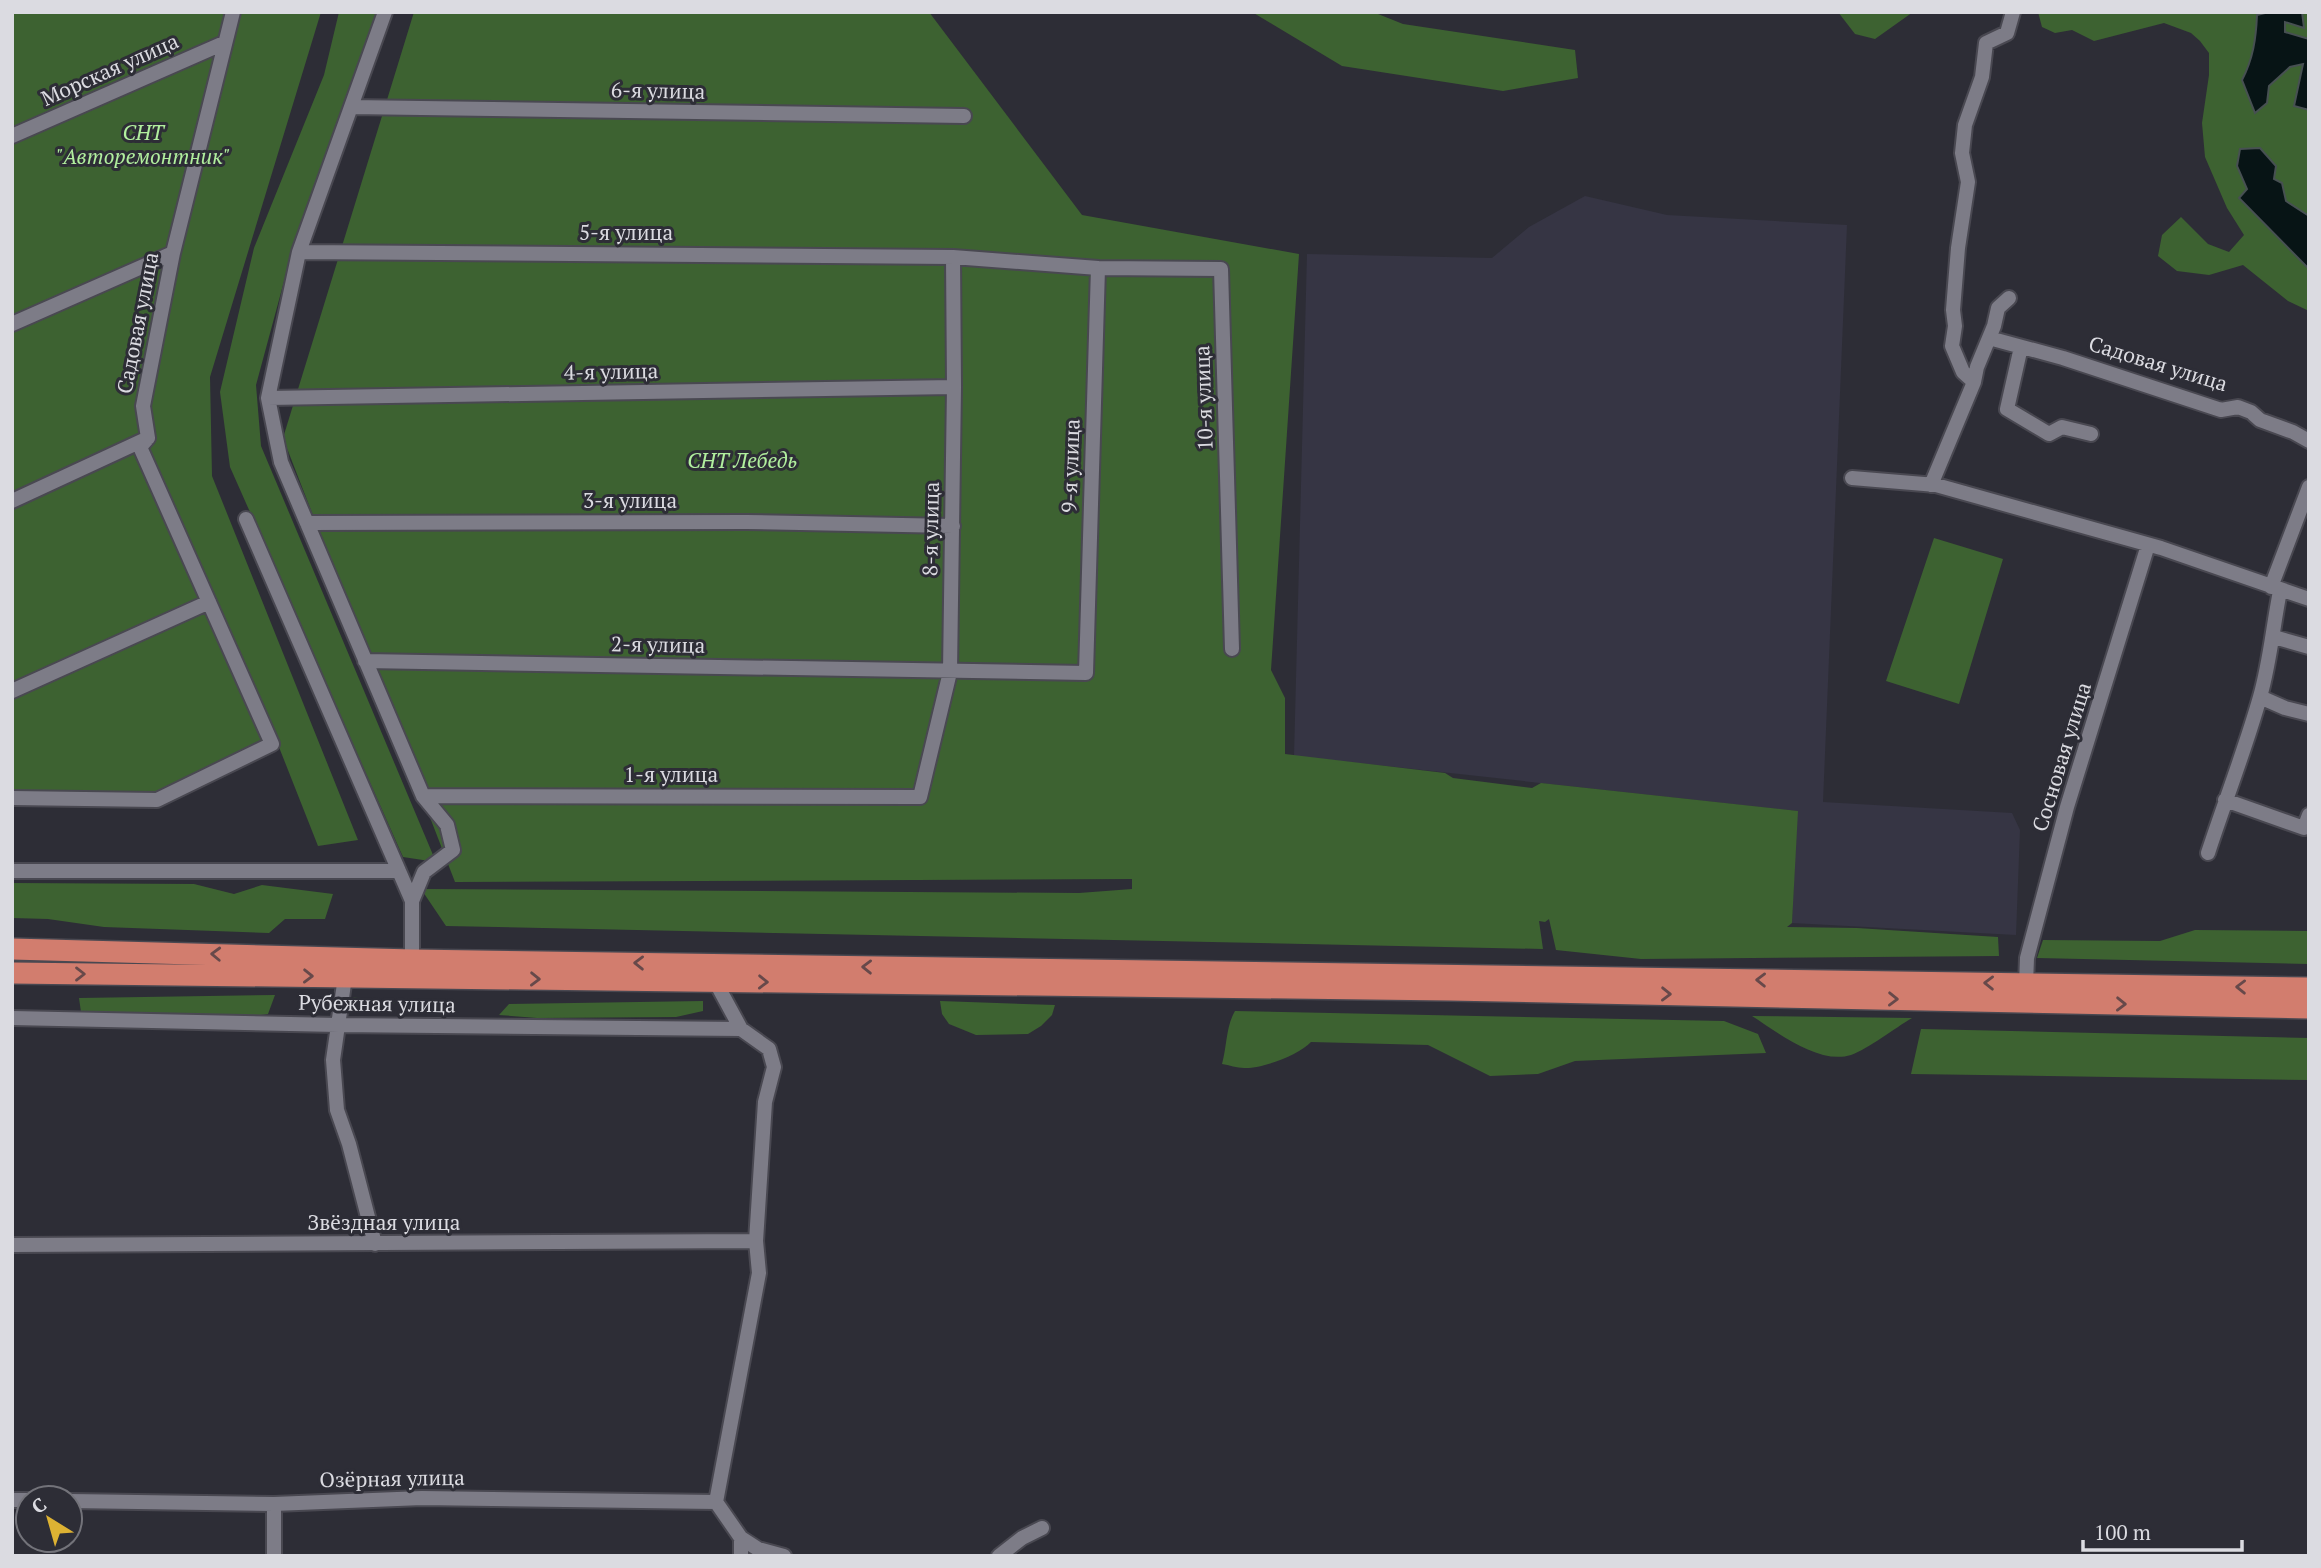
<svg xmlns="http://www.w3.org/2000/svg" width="2321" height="1568" font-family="'PT Serif',serif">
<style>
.built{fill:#363544}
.green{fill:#3d6231}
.water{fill:#071415;stroke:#475052;stroke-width:2}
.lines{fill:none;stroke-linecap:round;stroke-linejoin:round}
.minor-casing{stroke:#494851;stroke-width:18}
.highway-casing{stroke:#494851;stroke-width:24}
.minor{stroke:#7d7c87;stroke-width:14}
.highway{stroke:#d27d6e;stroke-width:21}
.oneway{stroke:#67494a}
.labels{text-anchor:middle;stroke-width:6;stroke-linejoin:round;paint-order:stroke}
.street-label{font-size:21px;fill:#dbdbe1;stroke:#2d2d36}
.park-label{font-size:21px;font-style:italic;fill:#b1ef9e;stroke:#2d2d36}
</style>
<rect width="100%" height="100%" fill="#2d2d36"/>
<path class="built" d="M1585,196L1667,215L1847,225L1823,802L2012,813L2020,830L2016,935L1792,923L1797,811L1294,756L1307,254L1492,258L1529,227Z"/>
<path class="green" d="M12,12H321L210,377L212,476L358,840L318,846L275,737L158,794L12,793Z
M339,12H378L305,210L289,263L256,385L261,446L436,862L403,857L230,467L220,392L254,248L324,75Z
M414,12H929L1082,215L1299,254L1271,670L1285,698V754L1445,773L1453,778L1532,788L1541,783L1798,811L1792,923L1787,927L1857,928L1998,937L1999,956L1641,959L1556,950L1549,919L1545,922L1539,921L1543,949L446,926L421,889L1079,893L1132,889V879L455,882L283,438Z
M1252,12H1373L1403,24L1575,50L1578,78L1503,91L1342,66Z
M1838,12H1913L1875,39L1855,34Z
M2038,12H2309V311L2288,301L2243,265L2209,275L2177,271L2158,256L2162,235L2181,217L2208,244L2229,252L2244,235L2227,208L2205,157L2202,123L2209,75V53L2200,41L2191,33L2164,23L2094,41L2072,30L2055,33L2042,27Z
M1934,538L2003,559L1959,704L1886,681Z
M12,883L194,884L234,894L262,885L333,894L325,919H285L269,933L104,927L48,919L12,918Z
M2195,930L2309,931V964L2037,958L2043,940L2160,941Z
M275,995L268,1014C208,1024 143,1015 81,1012L79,998Z
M353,997L395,1002L385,1012L368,1011Z
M703,1001V1011L676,1017L537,1018L499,1015L509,1004Z
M940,1001L1055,1005L1052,1015L1041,1026L1028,1034L976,1035L949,1024L942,1014Z
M1235,1011L1724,1021L1758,1034L1766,1053L1575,1061L1538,1074L1490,1076L1428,1045L1311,1042C1299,1055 1262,1069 1244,1068C1237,1068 1229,1065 1222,1064C1227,1046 1226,1026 1235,1011Z
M1752,1016L1912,1018C1895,1028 1868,1049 1851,1055C1819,1065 1777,1032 1752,1016Z
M1921,1029L2309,1038V1080L1911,1074Z"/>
<path class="water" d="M2269,12H2302L2304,28L2285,22V32L2309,39V110L2294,106L2303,64L2290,67L2269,86L2267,103L2255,113L2242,80C2253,59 2256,39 2257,15Z
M2260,148L2276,166L2274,179L2282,183L2286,201L2309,216V269L2239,198L2247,189L2237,166L2240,149Z"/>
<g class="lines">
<defs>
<path id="minor" d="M385,12L299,252L268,398L281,462L423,796L447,825L453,850L424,872L412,901V960
M351,107L964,116
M12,136L224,43
M299,252L953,257L1098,268L1086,673L365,661
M1098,268L1221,269L1232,649
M12,324L173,253
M1989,338L2063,358L2221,410L2238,407L2251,412L2260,420L2293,432L2309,441
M2021,347L2007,409L2049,434L2062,427L2091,434
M1974,382L1963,372L1952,346L1955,326L1953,310L1958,248L1968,182L1962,153L1965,125L1982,77L1986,43L2007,33L2013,12
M268,398L954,387
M1852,478L1936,485L2161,548L2309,599
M1931,485L1974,382L1977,367L1994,326L1998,308L2009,298
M12,501L148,438
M246,519L412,901
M307,523L747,522L953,526
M2271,587L2309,487
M2274,637L2309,647
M12,691L209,602
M2260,697L2285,708L2309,714
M423,796L920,797L950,672L954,387L953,257
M12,798L157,800L272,744L140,447L148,438L143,406L173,253L233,12
M2225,800L2304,828L2309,815
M2208,853C2225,801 2245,750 2260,697C2270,662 2273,626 2280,591
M12,871H399
M345,977L333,1060L337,1110L349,1144L375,1244
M715,981L741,1029L769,1049L774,1067L765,1102L756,1241L759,1273L716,1502L741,1538V1556
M2026,984L2027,958L2067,807L2148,545
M12,1018L338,1025L741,1029
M12,1245L756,1241
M12,1500H28
M70,1501L274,1504L422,1498L716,1502
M274,1504V1556
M741,1538L758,1549L784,1556
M999,1556L1022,1538L1042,1528"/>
<path id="highway" d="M12,949L412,960L2309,988
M12,973L1450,990L2309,1008"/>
</defs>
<use href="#minor" class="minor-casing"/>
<use href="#highway" class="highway-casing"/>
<use href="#minor" class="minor"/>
<use href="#highway" class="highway"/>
</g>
<defs><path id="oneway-chevron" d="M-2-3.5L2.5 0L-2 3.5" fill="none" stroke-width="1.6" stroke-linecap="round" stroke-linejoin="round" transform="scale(1.75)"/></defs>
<g class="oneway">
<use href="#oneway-chevron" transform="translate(216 954) rotate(-178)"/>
<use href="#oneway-chevron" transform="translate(639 963) rotate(-179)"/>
<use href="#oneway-chevron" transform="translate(867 967) rotate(-179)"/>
<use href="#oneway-chevron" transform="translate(80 974)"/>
<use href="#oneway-chevron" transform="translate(308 976) rotate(1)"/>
<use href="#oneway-chevron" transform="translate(535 979) rotate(1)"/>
<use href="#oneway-chevron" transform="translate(1761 980) rotate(-179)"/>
<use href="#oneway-chevron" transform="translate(763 982) rotate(1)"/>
<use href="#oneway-chevron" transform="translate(1989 983) rotate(-179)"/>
<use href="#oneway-chevron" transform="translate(2241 987) rotate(-179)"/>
<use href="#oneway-chevron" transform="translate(1666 994) rotate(1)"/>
<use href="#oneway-chevron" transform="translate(1893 999) rotate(1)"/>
<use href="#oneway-chevron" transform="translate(2121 1004) rotate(1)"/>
</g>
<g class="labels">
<g class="street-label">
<text transform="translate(110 70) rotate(-24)" y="7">Морская улица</text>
<text transform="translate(658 91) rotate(1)" y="7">6-я улица</text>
<text x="626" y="240">5-я улица</text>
<text transform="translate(138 323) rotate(-79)" y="7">Садовая улица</text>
<text transform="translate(2158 364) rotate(17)" y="7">Садовая улица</text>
<text transform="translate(611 372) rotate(-1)" y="7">4-я улица</text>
<text transform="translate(1204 398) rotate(-92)" y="7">10-я улица</text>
<text transform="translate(1071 466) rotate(-88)" y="7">9-я улица</text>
<text x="630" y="508">3-я улица</text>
<text transform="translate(931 529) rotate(-89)" y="7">8-я улица</text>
<text transform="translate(658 645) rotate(1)" y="7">2-я улица</text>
<text transform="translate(2062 757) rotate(-73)" y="7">Сосновая улица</text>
<text x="671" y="782">1-я улица</text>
<text transform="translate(377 1004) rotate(1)" y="7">Рубежная улица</text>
<text x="384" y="1230">Звёздная улица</text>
<text transform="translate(392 1479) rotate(-1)" y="7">Озёрная улица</text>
</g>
<g class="park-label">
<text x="143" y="140">СНТ<tspan x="143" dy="24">"Авторемонтник"</tspan></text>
<text x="742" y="468">СНТ Лебедь</text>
</g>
</g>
<rect width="2321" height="1568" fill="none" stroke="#dbdbe1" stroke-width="28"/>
<g transform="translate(49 1519) rotate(323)"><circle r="33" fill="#2d2d36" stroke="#73737a" stroke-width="2"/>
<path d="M0-5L12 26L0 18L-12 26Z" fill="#ddb233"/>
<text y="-10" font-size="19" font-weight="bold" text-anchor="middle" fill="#dbdbe1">С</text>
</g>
<path d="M2083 1540v10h159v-10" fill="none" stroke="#dbdbe1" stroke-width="3.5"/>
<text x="2094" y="1540" font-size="21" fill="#dbdbe1" stroke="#2d2d36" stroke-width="5" paint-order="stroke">100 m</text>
</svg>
